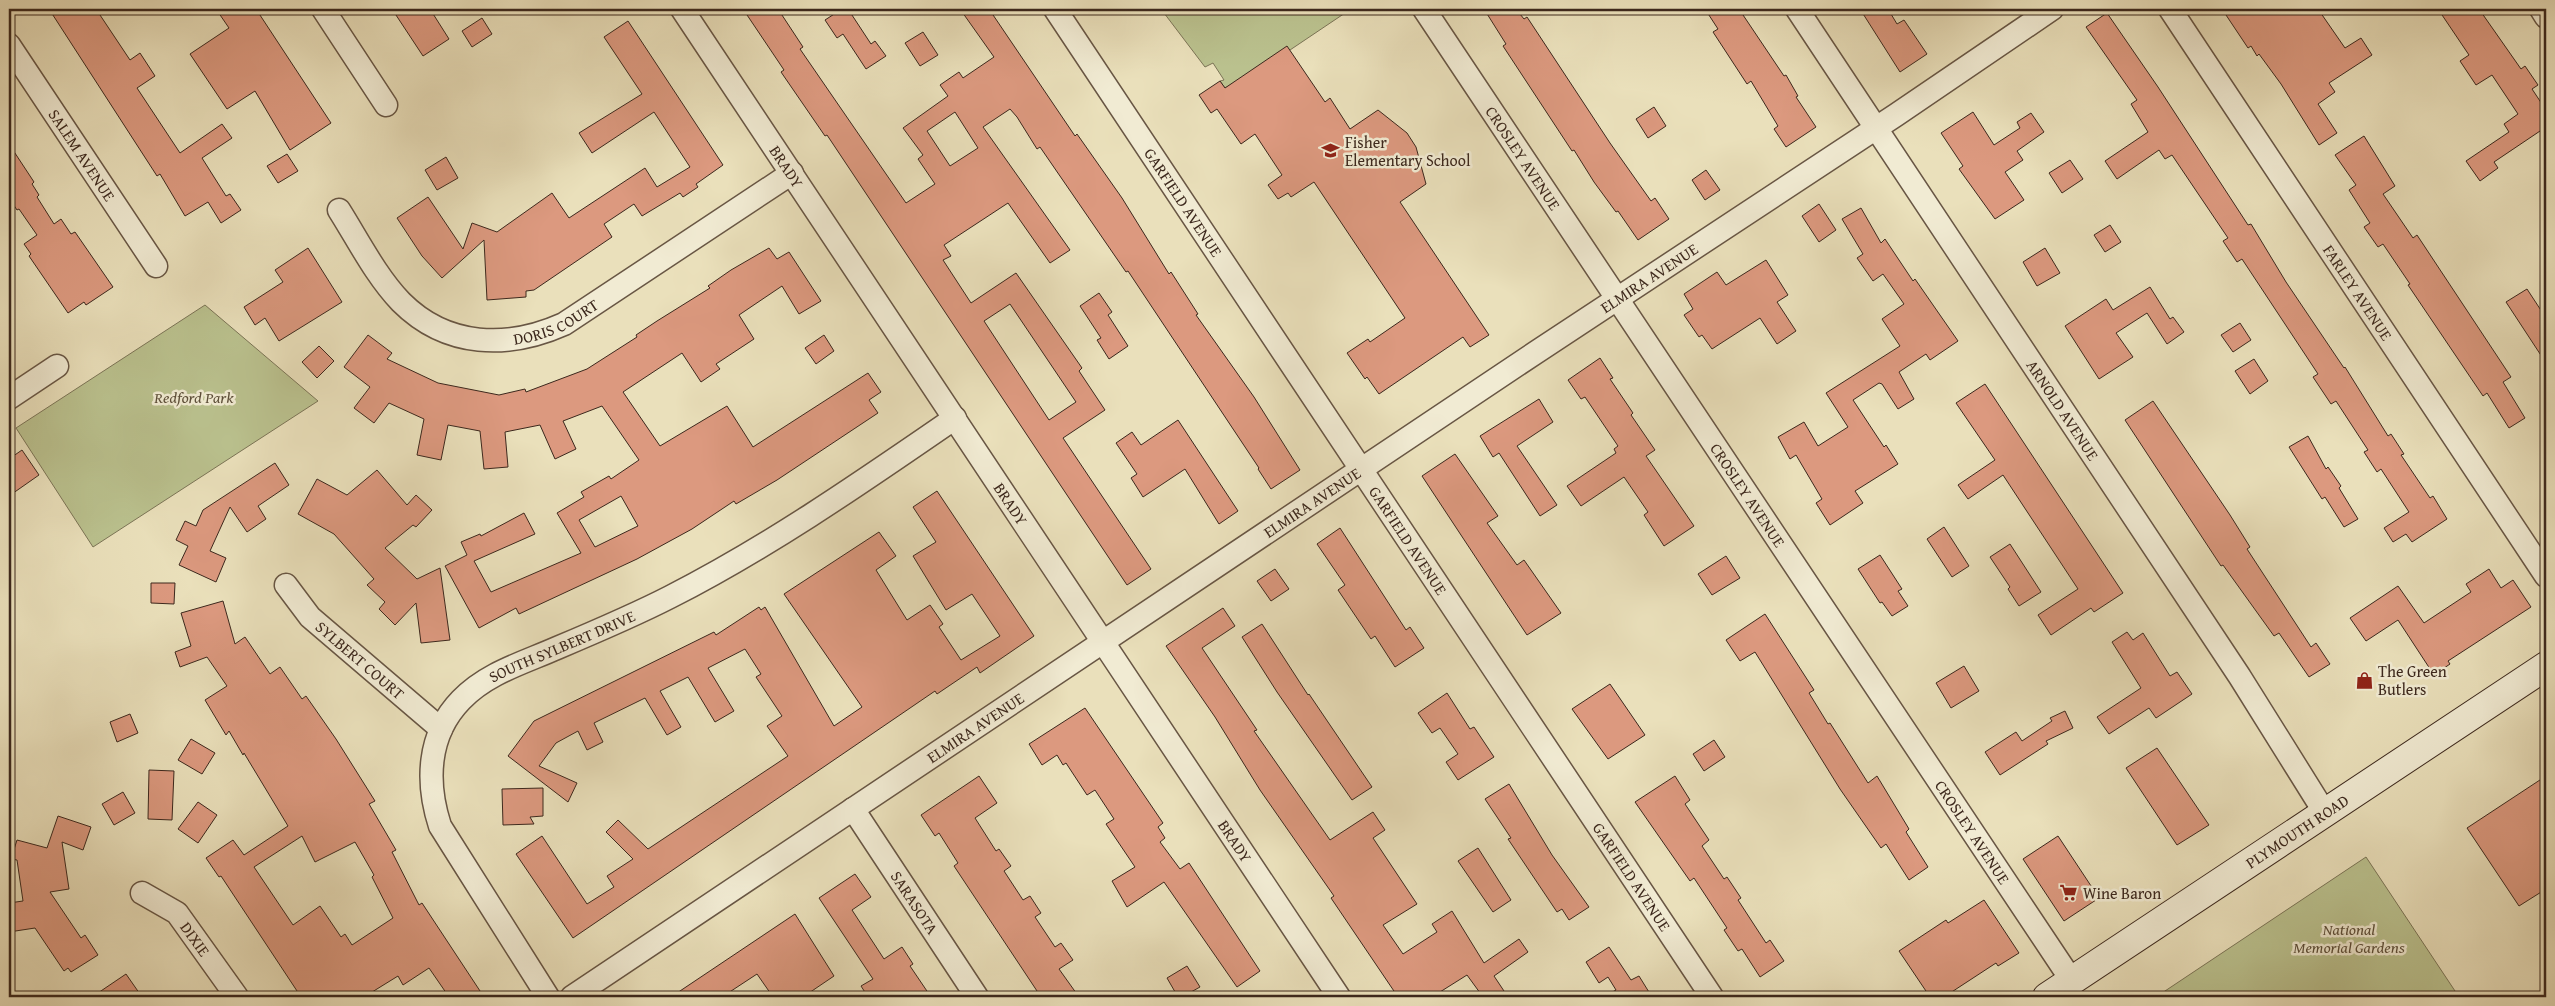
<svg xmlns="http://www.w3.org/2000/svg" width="2555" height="1006" font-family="'Gentium Book Plus',serif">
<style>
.green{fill:#bac18e;stroke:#7b7456}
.building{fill:#dc997f;stroke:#3c281d;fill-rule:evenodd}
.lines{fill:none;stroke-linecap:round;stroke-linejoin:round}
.street-casing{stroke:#685644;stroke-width:25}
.secondary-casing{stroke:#3c281d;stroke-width:30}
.street{stroke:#f1ebd3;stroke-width:22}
.secondary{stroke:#f1ebd3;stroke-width:28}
.labels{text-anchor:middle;stroke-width:5;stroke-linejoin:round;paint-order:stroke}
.poi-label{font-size:16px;fill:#3c281d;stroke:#f1ebd3;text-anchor:start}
.street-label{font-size:16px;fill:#3c281d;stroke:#f1ebd3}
.park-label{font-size:16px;font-style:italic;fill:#5c4e39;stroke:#f1ebd3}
</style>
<rect width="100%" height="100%" fill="#eae0bb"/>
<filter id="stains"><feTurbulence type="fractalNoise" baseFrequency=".004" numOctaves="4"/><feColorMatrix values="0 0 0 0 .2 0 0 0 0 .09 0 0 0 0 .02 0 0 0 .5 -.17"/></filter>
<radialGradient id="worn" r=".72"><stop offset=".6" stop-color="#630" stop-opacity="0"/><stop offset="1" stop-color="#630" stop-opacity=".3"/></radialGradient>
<path class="green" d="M1161,9H1351L1290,50L1225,88L1220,81L1224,80L1213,63L1205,67Z
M205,305L318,401L93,547L16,428Z
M2366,857L2459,997H2156Z"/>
<path class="building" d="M49,9H96L130,60L140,53L155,76L137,88L180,153L222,124L232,138L202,158L226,196L230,194L241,210L221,223L208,202L185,216L160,174L157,176Z
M216,9H256L331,123L290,150L255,91L227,109L190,54L229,28Z
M392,9H430L449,39L423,56Z
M743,9H778L803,47L800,49L906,203L935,184L918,159L923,155L903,128L948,96L940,85L959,72L963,78L994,57L960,9H989L1075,136L1077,134L1122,198L1169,274L1171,272L1198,314L1196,315L1254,397L1300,470L1271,489L1258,469L1259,468L1128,271L1126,272L1040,147L1037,149L1017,117L1010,109L983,127L1070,250L1050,263L1008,203L944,245L951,256L943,260L971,303L1016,273L1082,368L1079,371L1105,410L1063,438L1151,569L1127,585L827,135L825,136L781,72L784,70ZM955,112L978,148L950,166L927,131ZM1010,304L1076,402L1049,420L984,321Z
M842,9H848L871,44L875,41L886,56L866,69L843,34L837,38L825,20Z
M1484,9H1516L1524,19L1527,17L1610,143L1651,201L1655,198L1669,219L1638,240L1618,211L1616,212L1594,182L1574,150L1572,151L1503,46L1506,44Z
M1705,9H1739L1784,76L1786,75L1798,96L1796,97L1816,127L1786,147L1774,129L1778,126L1751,81L1747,84L1713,32L1718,29Z
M1860,9H1888L1897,24L1904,20L1927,54L1900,72Z
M2222,9H2318L2345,48L2361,38L2372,55L2329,83L2335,92L2318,104L2337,133L2319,145L2281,84L2259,54L2257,56L2251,46L2248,48Z
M2438,9H2479L2521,69L2525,66L2538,85L2532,89L2546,110V127L2494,162L2498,168L2480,181L2466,161L2509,132L2504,124L2518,114L2492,75L2476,85L2460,61L2469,55Z
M2107,13L2158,87L2248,225L2251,224L2286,282L2344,368L2345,367L2388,436L2391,434L2404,454L2401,455L2430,498L2433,496L2447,519L2412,542L2406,534L2393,542L2384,528L2409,512L2381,469L2377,472L2364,452L2368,450L2336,401L2331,404L2313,377L2318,374L2242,259L2237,262L2223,241L2228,238L2172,155L2165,159L2159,150L2117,179L2105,161L2148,132L2131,104L2137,100L2086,27Z
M482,18L492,34L472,47L462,31Z
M628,21L723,165L696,184L698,187L683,197L680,193L642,216L634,204L604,224L612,237L534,290L526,291V297L487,300L484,240L442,278L422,256L397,218L428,197L463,249L472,223L497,232L552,193L569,218L645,168L657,187L690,167L654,112L592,153L579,133L642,94L604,37Z
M923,32L938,55L920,66L905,43Z
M1287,46L1325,102L1330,98L1350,129L1378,110L1407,133L1416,147L1426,184L1400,202L1489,335L1470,347L1463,337L1379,394L1367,377L1365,379L1347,353L1368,339L1370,342L1405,318L1314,182L1291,197L1288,193L1278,199L1268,185L1282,175L1255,134L1241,144L1217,109L1211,113L1199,95L1220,81L1225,88Z
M1654,107L1666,126L1648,138L1636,119Z
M1973,112L1994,145L2020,128L2017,122L2031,113L2044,132L2017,151L2023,160L2005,172L2024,200L1995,219L1959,169L1963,166L1941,133Z
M2364,136L2395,186L2383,194L2413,238L2417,235L2511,377L2503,382L2525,418L2509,428L2487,393L2483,396L2408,285L2410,284L2383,244L2378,247L2364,227L2370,223L2349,190L2356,185L2335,155Z
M9,144L34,182L32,184L39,195L37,197L54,224L61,219L71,234L75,232L113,287L86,305L84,302L68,313L29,256L31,254L24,244L37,235L19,209L17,210L9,198Z
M287,154L298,171L278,183L267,166Z
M446,157L458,178L437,190L425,170Z
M2070,160L2083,179L2062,193L2049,173Z
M1706,170L1720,190L1705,200L1692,180Z
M1819,204L1836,230L1819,242L1802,216Z
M1861,208L1881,243L1885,239L1913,281L1915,279L1958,341L1930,360L1926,354L1899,372L1914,399L1898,409L1882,384L1879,383L1853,400L1884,447L1886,445L1898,464L1855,491L1863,503L1830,525L1816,503L1822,499L1796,455L1790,459L1778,437L1804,422L1818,446L1848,427L1826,393L1900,346L1882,319L1904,304L1883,274L1873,281L1857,258L1863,254L1842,219Z
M2110,225L2121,242L2105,252L2094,235Z
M308,248L342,302L279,341L265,318L255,325L244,307L283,282L275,270Z
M769,248L777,259L789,252L821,301L799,314L782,286L739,315L754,339L716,364L720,369L701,382L682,353L623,392L660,446L727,406L753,447L868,373L881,392L869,400L878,413L777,480L736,504L734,501L692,529L637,559L519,614L516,608L479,628L445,566L467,555L461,542L480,534L481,536L524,513L535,534L474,561L491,592L581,553L557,513L584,497L581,492L609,476L611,479L639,460L602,406L563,421L576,449L555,459L540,425L505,432L508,467L484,469L480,431L448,425L441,460L417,455L424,419L389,403L374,423L354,408L370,387L344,367L368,335L392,353L387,359L438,383L499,395L525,389L526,392L587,369L637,337L636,335L657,321L710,288L708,286L731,270ZM621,496L638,526L595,547L579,520Z
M2045,248L2060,273L2037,286L2023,262Z
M1766,260L1788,295L1777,302L1796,331L1777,344L1760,318L1712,349L1702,335L1699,337L1684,315L1693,309L1684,294L1717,272L1726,285Z
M2150,287L2170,319L2173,317L2184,332L2167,344L2147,313L2116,333L2133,357L2099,379L2065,326L2106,299L2113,310Z
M2527,289L2546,318V363L2506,302Z
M1099,293L1112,312L1108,315L1128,346L1109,359L1097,340L1101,338L1080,306Z
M2240,323L2251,340L2233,352L2221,335Z
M824,335L834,351L816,364L805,348Z
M319,346L334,361L317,378L302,362Z
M1600,358L1613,378L1610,379L1633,413L1631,415L1655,450L1646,456L1694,526L1664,546L1644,515L1648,512L1624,477L1581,506L1567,486L1616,453L1614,449L1618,446L1585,397L1581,399L1568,380Z
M2254,359L2268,381L2250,394L2235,371Z
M1985,384L2123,593L2094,612L2091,608L2051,635L2038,615L2078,589L2003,475L1968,499L1958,485L1995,460L1956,403Z
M1539,399L1553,422L1517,446L1557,505L1540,516L1499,453L1493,457L1480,436Z
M2153,401L2230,515L2250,547L2247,549L2311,647L2316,643L2330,664L2309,677L2279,633L2274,636L2223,565L2221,566L2125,420Z
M1178,420L1238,511L1219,524L1185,469L1143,497L1131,478L1137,474L1116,443L1132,432L1141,445Z
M2308,436L2326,469L2328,467L2341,486L2339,488L2358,519L2344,527L2325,497L2322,499L2289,447Z
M22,450L39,475L9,496V459Z
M1455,454L1498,516L1487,523L1517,565L1524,560L1561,613L1527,635L1422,476Z
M275,463L289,485L258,506L266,519L247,532L230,507L210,551L226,558L216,582L179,565L188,546L176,540L185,521L196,526L203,510Z
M377,470L407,505L416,495L432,510L416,527L413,525L385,548L417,579L440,568L450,640L421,643L416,603L395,625L379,609L385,602L367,585L374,579L334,534L298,514L317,479L347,495Z
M937,491L1034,636L980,673L977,667L937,694L935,691L573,938L516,854L542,836L587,904L614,887L607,876L633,859L606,832L618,820L648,849L788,756L767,726L782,716L756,677L761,674L745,649L708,668L734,711L715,722L688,677L660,691L681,727L667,735L645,698L594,723L603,742L587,750L578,731L556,743L539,766L577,783L568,802L508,756L534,721L714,632L716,635L759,607L761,610L765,607L834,726L862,707L784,594L879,532L896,556L876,570L907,620L930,605L943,624L939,627L961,660L1000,636L972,594L946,610L913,556L936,542L913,507Z
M1944,527L1969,566L1952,577L1927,539Z
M1340,528L1406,630L1410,627L1424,648L1395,667L1375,636L1371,639L1338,590L1345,585L1317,544Z
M2010,544L2041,592L2019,606L2008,589L2010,587L1990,557Z
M1880,555L1902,589L1898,591L1908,606L1892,616L1882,602L1880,603L1858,569Z
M1726,556L1740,578L1712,595L1698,574Z
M1275,569L1289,589L1271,601L1257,581Z
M2489,569L2501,588L2513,580L2531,607L2448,661L2450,664L2434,675L2398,620L2366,641L2350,618L2398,586L2424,623L2471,592L2466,584Z
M151,583H175L174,604L151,603Z
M223,601L235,644L245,637L270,674L280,667L302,699L306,696L336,739L375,801L369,804L396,850L392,852L419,905L422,903L484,997H449L429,968L403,985L398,976L364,997H301L221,876L219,877L206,858L233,840L244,855L288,826L244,753L243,755L229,731L226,735L205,700L227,686L207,657L180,667L175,652L191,646L181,613ZM302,836L315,862L355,842L374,875L372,877L393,918L352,945L345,934L341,937L320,906L293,925L254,867Z
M1223,608L1235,626L1202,648L1257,730L1254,731L1330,840L1373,812L1385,830L1373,838L1417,904L1383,925L1403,954L1437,932L1432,924L1452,911L1484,963L1519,939L1528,952L1494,976L1508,997H1483L1467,975L1432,997H1398L1331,898L1334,896L1260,790L1215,717L1166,646Z
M1765,614L1814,690L1809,693L1828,724L1830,723L1868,783L1877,776L1909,829L1906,832L1928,867L1909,880L1886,844L1881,848L1840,789L1755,652L1740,661L1726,640Z
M1262,624L1308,695L1309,694L1372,787L1352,800L1277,692L1242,637Z
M2127,632L2133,640L2143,633L2170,676L2177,672L2192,694L2156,718L2149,708L2109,734L2097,717L2141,688L2112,642Z
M1964,666L1979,691L1951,708L1936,683Z
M1610,684L1645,735L1608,759L1572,709Z
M1447,693L1470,729L1474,727L1494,757L1458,780L1446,762L1458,754L1440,728L1432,733L1418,713Z
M1085,708L1163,823L1158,827L1165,838L1160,842L1180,869L1189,863L1260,971L1237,987L1164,882L1127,907L1112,881L1135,867L1106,824L1114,819L1095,790L1087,795L1066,763L1063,765L1057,755L1042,765L1029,744Z
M2065,711L2073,728L2046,741L2048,744L2000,775L1985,752L2016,732L2022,741L2052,721L2050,718Z
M130,714L138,733L117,742L110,722Z
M191,739L215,753L202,774L178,760Z
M1714,740L1725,757L1704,771L1693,754Z
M2157,748L2209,825L2177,845L2126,768Z
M149,770L174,771L172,820L148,819Z
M979,776L997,803L975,818L996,851L999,849L1011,866L1004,871L1023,900L1030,896L1041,913L1035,917L1055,947L1061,943L1073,960L1059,969L1079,997H1041L954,866L958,863L939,833L935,836L921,815Z
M1675,776L1690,800L1685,804L1709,840L1702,846L1724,879L1727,877L1741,898L1738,900L1766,943L1770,940L1784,961L1760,977L1742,949L1738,951L1724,930L1727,928L1694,878L1690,881L1635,802Z
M2546,776V889L2519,906L2467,828Z
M1509,784L1552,855L1589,907L1569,920L1562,909L1557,912L1508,839L1511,838L1485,799Z
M543,788V816L530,817L534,824L503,825L502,789Z
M123,792L135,813L114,825L102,804Z
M198,802L217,815L198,843L178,829Z
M58,816L91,827L83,850L62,842L69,889L50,892L81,938L85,935L98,955L71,972L68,968L64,971L35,928L9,932V903L23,901L17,860L11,859L17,840L47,848Z
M2058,836L2099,898L2064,921L2023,859Z
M1478,848L1511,900L1493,912L1458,861Z
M855,874L871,897L852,910L884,959L902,947L913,964L910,966L931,997H868L861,986L873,979L819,898Z
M1984,900L2019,953L1998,966L1996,963L1944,997H1930L1899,951L1946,920L1948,923Z
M795,914L834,976L803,997H773L757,974L722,997H671Z
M1609,947L1631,980L1639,976L1652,997H1603L1616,990L1608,977L1599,983L1586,962Z
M1187,966L1200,987L1182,997H1178L1167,978Z
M126,974L142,997H92Z"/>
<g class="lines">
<defs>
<g id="street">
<path d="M323,9L386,105"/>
<path id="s1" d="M682,9L1339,997"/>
<path id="s2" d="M1055,9L1712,997"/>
<path id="s3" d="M1424,9L2072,981"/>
<path id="s4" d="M1797,9L2240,677L2325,813"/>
<path id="s5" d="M2170,9L2546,576"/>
<path d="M2541,9L2546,17"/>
<path id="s6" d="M9,45L156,266"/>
<path id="s7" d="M339,210C358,240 376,276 401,302C447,348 508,349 564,324L792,173"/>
<path d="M9,398L57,366"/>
<path id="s8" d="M286,585L310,617L441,729"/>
<path id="s9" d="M853,809L977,997"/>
<path id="s10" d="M142,893L177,913L237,997"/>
<path id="s11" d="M548,997L440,826C426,783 427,735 461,700C487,673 523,663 557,648C595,632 633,616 670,597C770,546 862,482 955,418"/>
<path id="s12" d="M572,997L1535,353L1896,115L2052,9"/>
</g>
<g id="secondary">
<path id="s13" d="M2047,997L2546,666"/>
</g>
</defs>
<use href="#street" class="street-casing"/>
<use href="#secondary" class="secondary-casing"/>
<use href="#street" class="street"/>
<use href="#secondary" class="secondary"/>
</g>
<defs>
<symbol id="school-bare" viewBox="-9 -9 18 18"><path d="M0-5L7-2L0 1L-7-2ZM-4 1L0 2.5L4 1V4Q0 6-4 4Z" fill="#8f2418" stroke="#f1ebd3" stroke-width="2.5" paint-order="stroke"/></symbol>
<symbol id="shop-bare" viewBox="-9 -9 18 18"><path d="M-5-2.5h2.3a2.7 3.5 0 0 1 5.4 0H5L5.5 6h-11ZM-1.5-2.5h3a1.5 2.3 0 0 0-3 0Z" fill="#8f2418" stroke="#f1ebd3" stroke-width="2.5" paint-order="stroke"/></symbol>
<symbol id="supermarket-bare" viewBox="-9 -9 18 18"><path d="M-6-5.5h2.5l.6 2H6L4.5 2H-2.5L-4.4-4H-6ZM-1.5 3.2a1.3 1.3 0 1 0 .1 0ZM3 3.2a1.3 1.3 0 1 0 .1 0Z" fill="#8f2418" stroke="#f1ebd3" stroke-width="2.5" paint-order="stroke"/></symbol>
</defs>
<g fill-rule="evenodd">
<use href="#school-bare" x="1318" y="138" width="25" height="25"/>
<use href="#shop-bare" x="2352" y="668" width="25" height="25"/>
<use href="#supermarket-bare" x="2056" y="880" width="25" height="25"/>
</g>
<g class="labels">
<g class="poi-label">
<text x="1345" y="148">Fisher<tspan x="1345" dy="18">Elementary School</tspan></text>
<text x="2378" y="677">The Green<tspan x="2378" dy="18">Butlers</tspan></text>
<text x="2083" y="899">Wine Baron</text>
</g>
<g class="street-label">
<text dy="6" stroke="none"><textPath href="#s6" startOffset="132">SALEM AVENUE</textPath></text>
<text dy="6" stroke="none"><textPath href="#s3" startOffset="179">CROSLEY AVENUE</textPath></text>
<text dy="6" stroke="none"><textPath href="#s1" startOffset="189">BRADY</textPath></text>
<text dy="6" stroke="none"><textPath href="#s2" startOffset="232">GARFIELD AVENUE</textPath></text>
<text dy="6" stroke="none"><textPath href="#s12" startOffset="1295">ELMIRA AVENUE</textPath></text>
<text dy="6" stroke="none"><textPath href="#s5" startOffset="340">FARLEY AVENUE</textPath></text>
<text dy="6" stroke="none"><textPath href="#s7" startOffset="280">DORIS COURT</textPath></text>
<text dy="6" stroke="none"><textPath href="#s4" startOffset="481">ARNOLD AVENUE</textPath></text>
<text dy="6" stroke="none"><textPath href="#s3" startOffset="584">CROSLEY AVENUE</textPath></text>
<text dy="6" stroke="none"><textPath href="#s12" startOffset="890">ELMIRA AVENUE</textPath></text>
<text dy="6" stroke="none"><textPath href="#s1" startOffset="594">BRADY</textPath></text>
<text dy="6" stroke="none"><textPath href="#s2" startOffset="638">GARFIELD AVENUE</textPath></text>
<text dy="6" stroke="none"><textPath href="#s11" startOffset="452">SOUTH SYLBERT DRIVE</textPath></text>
<text dy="6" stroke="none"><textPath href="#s8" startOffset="106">SYLBERT COURT</textPath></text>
<text dy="6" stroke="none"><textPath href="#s12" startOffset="485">ELMIRA AVENUE</textPath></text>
<text dy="6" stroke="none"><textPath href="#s3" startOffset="989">CROSLEY AVENUE</textPath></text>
<text dy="6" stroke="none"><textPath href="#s13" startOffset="300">PLYMOUTH ROAD</textPath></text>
<text dy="6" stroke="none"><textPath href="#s1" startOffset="999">BRADY</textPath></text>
<text dy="6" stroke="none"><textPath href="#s2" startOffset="1042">GARFIELD AVENUE</textPath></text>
<text dy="6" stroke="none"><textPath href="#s9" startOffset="112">SARASOTA</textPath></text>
<text dy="6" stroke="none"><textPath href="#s10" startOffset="72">DIXIE</textPath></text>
</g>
<g class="park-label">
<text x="194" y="403">Redford Park</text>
<text x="2349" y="935">National<tspan x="2349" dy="18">Memorial Gardens</tspan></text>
</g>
</g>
<rect width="2555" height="1006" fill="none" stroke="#eae0bb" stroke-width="30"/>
<rect x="10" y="10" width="2535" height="986" fill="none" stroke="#3c281d" stroke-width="2.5"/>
<rect x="15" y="15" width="2525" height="976" fill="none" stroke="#3c281d"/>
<rect width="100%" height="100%" filter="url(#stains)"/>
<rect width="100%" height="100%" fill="url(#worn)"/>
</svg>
